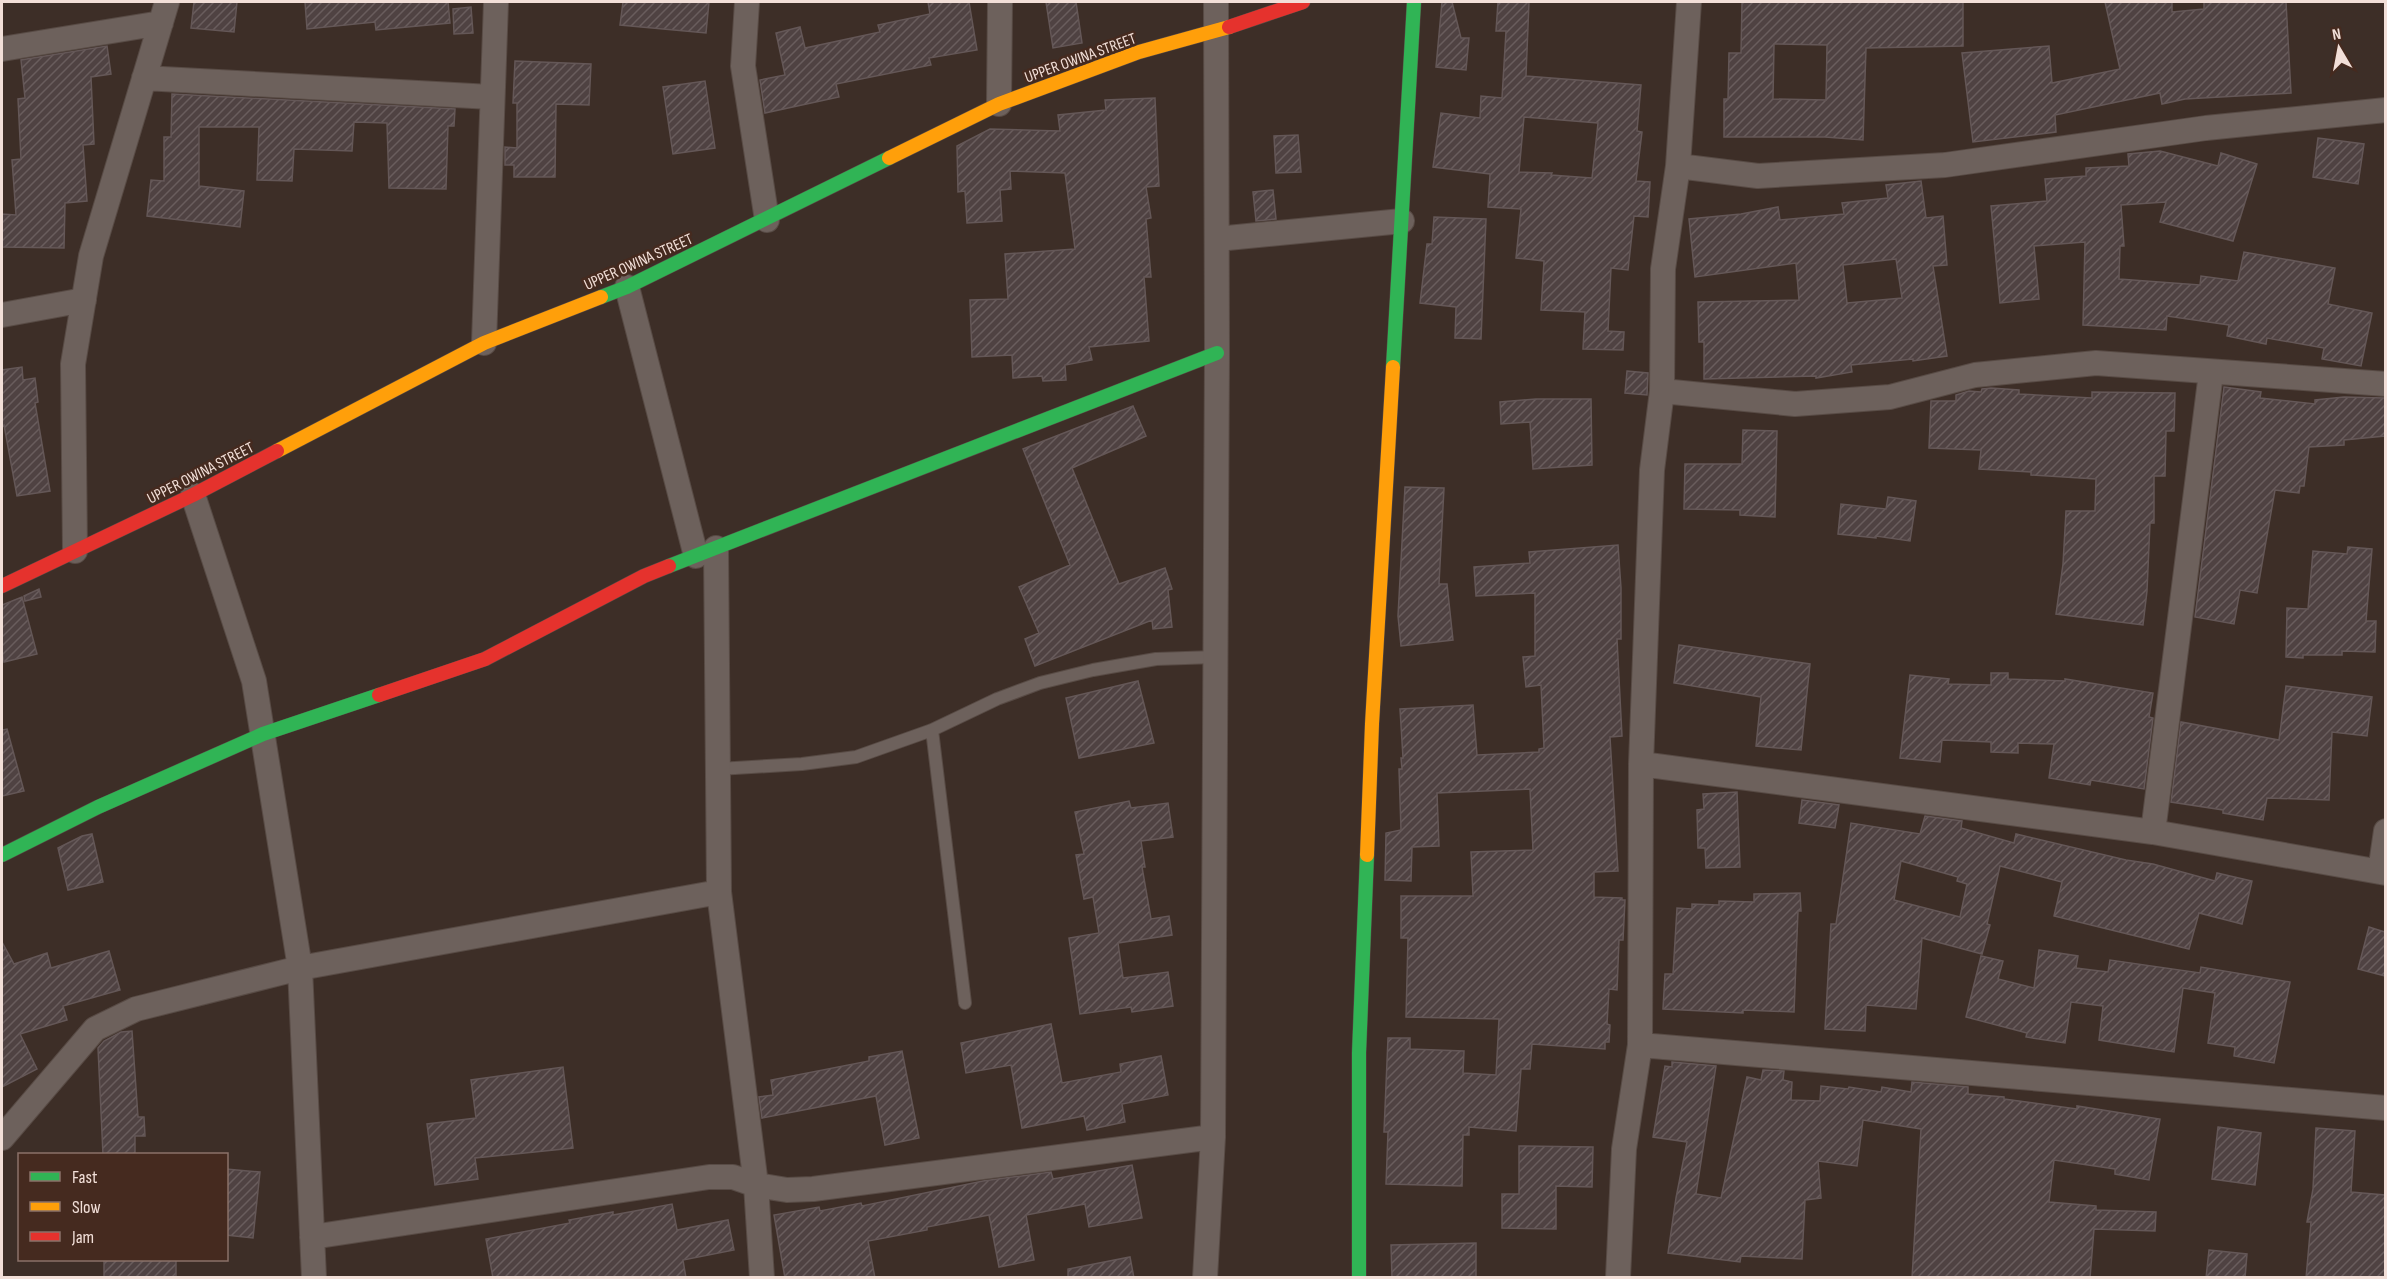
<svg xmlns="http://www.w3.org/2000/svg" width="2387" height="1279" font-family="'Sofia Sans Condensed',sans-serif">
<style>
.building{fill:url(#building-hatch);stroke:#645757;stroke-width:1.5;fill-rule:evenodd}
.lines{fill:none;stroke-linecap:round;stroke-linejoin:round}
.lane-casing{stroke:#584b45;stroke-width:14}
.street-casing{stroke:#584b45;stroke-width:26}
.fast-casing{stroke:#584b45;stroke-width:15}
.slow-casing{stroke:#584b45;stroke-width:15}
.jam-casing{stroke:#584b45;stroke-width:15}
.lane{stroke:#6d615c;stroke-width:12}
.street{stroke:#6d615c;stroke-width:24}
.fast{stroke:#30b455;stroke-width:14}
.slow{stroke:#ff9f0a;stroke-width:14}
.jam{stroke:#e5322d;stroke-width:14}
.labels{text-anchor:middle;stroke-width:5;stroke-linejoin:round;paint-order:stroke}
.street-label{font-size:16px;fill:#f2dfd8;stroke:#452a1f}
</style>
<defs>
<pattern id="building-hatch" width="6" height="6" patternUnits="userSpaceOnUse" patternTransform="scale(1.5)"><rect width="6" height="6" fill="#4f4242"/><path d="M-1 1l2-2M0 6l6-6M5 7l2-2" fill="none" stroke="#695d5d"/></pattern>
</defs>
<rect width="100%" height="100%" fill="#3d2e27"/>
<path class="building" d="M194,2H237L234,32L191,28Z
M305,2H448L450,23L376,30L375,22L307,29Z
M623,2H709L706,33L620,25Z
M928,2H969L977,50L929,58L931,65L836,84L839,97L765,113L760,80L785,75L776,33L800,27L805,48L880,32L878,25L930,14Z
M1046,2H1076L1082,43L1053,48Z
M1442,2H1452L1461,38H1469L1466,70L1436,67Z
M1498,2H1529L1526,76L1641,85L1637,131L1642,132L1636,181L1650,182L1648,217L1634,216L1628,270L1611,268L1608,331L1624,332L1623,350L1583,349L1585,312L1541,310L1544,261L1516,258L1521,209L1488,207L1490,174L1433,167L1441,113L1480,118L1481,96L1502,98L1506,31H1496ZM1524,117L1598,123L1592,178L1551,175L1552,173L1519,172Z
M1742,2H1963V46L1866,48L1863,140L1825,137H1724V99H1728L1729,53H1741ZM1774,44L1827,45L1826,100L1773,99Z
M2105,2H2172V12L2204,9V2H2286L2291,93L2185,99L2162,104L2160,93L2055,115L2056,132L1973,142L1962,53L2049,46L2052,83L2120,69Z
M471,7L473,33L454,34L453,9Z
M107,46L111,74L91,77L94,144L83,145L87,201L65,203L64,248L2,247V214L16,215L12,160L21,159L18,99L25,98L21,60Z
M515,61L591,64L589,105L556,104L555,177H514V165H505V147L517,148V103H513Z
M705,81L715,148L673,154L663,87Z
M172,94L455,109L454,126H448L446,189L389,188L387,123L354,122L352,151L294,149L292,181L257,180L259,127H199V186L244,191L240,227L147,216L151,180L164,181V137H171Z
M1155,98L1159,186L1146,187L1151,218L1146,219L1151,277H1144L1149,341L1089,347L1092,360L1065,365L1066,380L1043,381L1042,376L1013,378L1012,355L972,357L970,300L1008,299L1005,254L1075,249L1065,173L1010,171L1011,189L1000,190L1002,221L967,223L965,191L958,192L957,146L990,129L1060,131L1058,115L1106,110L1105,100Z
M1298,135L1301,172L1276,173L1274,136Z
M2318,138L2364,144L2358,184L2313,177Z
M2160,151L2218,166L2221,153L2257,164L2233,241L2160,222L2166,202L2121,205L2124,246H2120L2119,279L2200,285L2201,276L2238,281L2244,252L2335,268L2328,304L2372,313L2361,366L2322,359L2324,348L2267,338L2266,344L2227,336L2229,325L2167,316L2166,330L2083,325L2085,242L2034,246L2039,299L2000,303L1991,206L2047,201L2045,179L2086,176V168L2129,166L2128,154Z
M1921,181L1926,218L1943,216L1947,265L1933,266L1947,356L1913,361V359L1851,365L1852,372L1816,378V376L1704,379V342H1699L1698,302L1799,300L1796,263L1695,277L1689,219L1741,214L1778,207L1780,220L1844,214L1842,203L1888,198L1886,185ZM1896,259L1902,298L1847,303L1843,265Z
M1273,190L1276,219L1256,221L1253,192Z
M1434,217L1486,219L1481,339L1455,338L1456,307L1420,303L1427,244H1432Z
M22,367L23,380L35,378L38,402L35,403L50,491L17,496L4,425L2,426V370Z
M1627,371L1648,373L1647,395L1625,393Z
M2224,387L2261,392L2260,398L2315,404V400L2344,397L2385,398V436L2344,440V445L2309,447L2304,486H2300L2299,493L2275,490L2257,593L2240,590L2234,624L2195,617Z
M1991,388L2019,390V394L2092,398V392L2175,393L2174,431H2166L2165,476H2154V523H2150L2147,591L2143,625L2056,614L2063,564L2066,511H2095L2096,479L2031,475V472L1979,469L1981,450L1929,448L1931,401H1956V395L1969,391L1981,392L1982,389Z
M1536,399H1591L1592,465L1533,469L1530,422L1501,424L1500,402Z
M1133,406L1146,436L1072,468L1119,584L1165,568L1172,589L1168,590L1172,627L1153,629L1152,620L1035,666L1025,639L1039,633L1019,587L1070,565L1023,449Z
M1743,430L1777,431L1775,517L1740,515V510L1684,509L1685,464H1742Z
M1405,487L1444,488L1439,584H1447L1453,640L1401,646L1398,616Z
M1888,497L1916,501L1910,541L1876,536V538L1838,534L1841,504L1886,509Z
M1618,545L1621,588V639H1617L1622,736L1610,737L1618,871L1594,872V897L1622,898V900H1625L1623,940H1619L1617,990L1609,989L1607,1024L1610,1025L1609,1042H1605V1049L1532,1044L1530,1069H1521L1516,1131L1469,1127V1135H1463L1462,1186L1386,1184L1388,1132H1384L1388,1038H1410V1049L1464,1051L1463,1073L1496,1075L1499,1019L1406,1017L1408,938H1401V896H1473L1471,852L1533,850L1530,789L1437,793L1439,846L1412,847L1411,881L1385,880L1386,833L1401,830L1399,769H1402L1401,758H1403L1400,709L1473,705L1477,755L1539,752V749L1544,748L1541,685L1526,687L1523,657L1535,656V593L1476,596L1474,567L1530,563L1529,552Z
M2348,547L2372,549L2366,621H2376L2375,652L2342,651V655H2303V658L2286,657L2287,608L2308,609L2313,551L2347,554Z
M39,589L41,597L25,601L24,596Z
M22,597L37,654L4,662L2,652V605Z
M1679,645L1810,664L1801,750L1756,746L1761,697L1674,683Z
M1991,673H2008V679L2065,681V679L2153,693L2149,717L2153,718L2144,789L2091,780L2090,785L2049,778L2054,744L2018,743V753L1991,752V742L1942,740L1940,762L1900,758L1910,675L1949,679L1948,684L1991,685Z
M1138,681L1154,743L1079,758L1066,698Z
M2286,686L2372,697L2367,736L2332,732L2329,800L2267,798L2263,820L2223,813V810L2171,802L2181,722L2279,740Z
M7,729L24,791L2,796V730Z
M1737,792L1740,867L1706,868L1705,848H1698L1697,810L1704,809L1703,794Z
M1802,800L1839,805L1835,828L1799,823Z
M1129,801L1131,808L1168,803L1173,837L1141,841L1145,867H1142L1151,919L1169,916L1172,935L1118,943L1123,978L1168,972L1173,1006L1132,1012L1131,1007L1080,1014L1069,938L1099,933L1093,897L1084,899L1076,855L1084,854L1075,812Z
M1925,816L1962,821L1961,828L2014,843L2016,834L2126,860L2153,864L2215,881L2217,873L2252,881L2242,924L2199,913L2189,949L2054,916L2062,882L2000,866L1987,924L1990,925L1982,954L1922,938L1916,1009L1866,1005L1865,1031L1825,1029L1831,924H1836L1851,823L1920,834ZM1901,861L1958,877L1957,881L1967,884L1960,917L1894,900Z
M92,834L103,882L68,890L58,848L82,836Z
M1800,893L1801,911H1798L1794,1012L1743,1010V1013L1663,1009L1665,974H1673L1677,908L1692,909V904L1719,905V901L1754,902V894Z
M2369,927L2385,932V976L2358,969Z
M2,942L14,964L47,953L51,968L109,951L120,990L63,1006L67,1020L20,1034L37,1069L2,1087Z
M2039,950L2078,956L2076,968L2108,972L2110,960L2200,973L2201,967L2290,982L2274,1063L2234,1056L2235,1047L2208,1043L2215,993L2183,988L2174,1052L2099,1040L2103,1006L2071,1002L2065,1043L2026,1037L2027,1033L1966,1017L1981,956L2003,961L1998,979L2034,988Z
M1051,1024L1062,1083L1121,1072L1120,1064L1161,1056L1168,1095L1122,1104L1125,1122L1087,1130L1084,1116L1022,1128L1011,1065L966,1073L961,1043Z
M132,1031L138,1117H144L145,1136H135V1155H103L98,1048L104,1041L121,1032Z
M902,1051L919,1138L885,1145L876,1096L762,1118L759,1097L773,1095L771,1080L869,1061V1057Z
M1672,1062L1716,1066L1696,1194L1721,1198L1747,1077L1761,1080L1763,1070L1784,1071L1783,1080L1792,1082L1791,1100L1820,1101L1821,1086L1848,1089L1849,1087L1881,1092L1882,1087L1911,1092L1912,1082L1968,1087V1094L2004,1097V1099L2077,1109V1106L2160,1119L2149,1180L2115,1174V1169L2054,1160L2049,1202L2096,1206V1210L2156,1212L2155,1231L2094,1229L2090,1278H1912L1921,1129L1863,1120L1857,1166L1818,1161L1821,1198L1805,1200L1802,1259L1741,1256L1740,1262L1668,1253L1676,1198L1687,1142L1653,1137L1665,1066L1672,1067Z
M563,1067L573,1148L475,1158L478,1179L435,1185L427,1124L476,1118L471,1080Z
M2218,1127L2261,1133L2255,1185L2212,1179Z
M2316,1128L2355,1131L2351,1192L2385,1195V1278H2306L2311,1222H2307L2313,1189Z
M1519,1146L1593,1147L1592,1187L1556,1186V1229L1502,1228V1194H1519Z
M1132,1165L1142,1218L1089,1227L1085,1204L1026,1215L1034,1260L999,1267L989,1215L927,1227V1230L868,1241L875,1278H785L774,1215L819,1207L820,1211L861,1203L862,1206L983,1181L1051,1172L1053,1179Z
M226,1169L260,1172L253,1238L226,1235Z
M672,1204L677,1230L728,1220L734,1250L683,1260L686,1278H493L486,1239L570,1223L569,1220L613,1212V1215Z
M1476,1243V1278H1392L1391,1245Z
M2209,1250L2247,1254L2245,1278H2206Z
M1130,1257L1134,1278H1068V1269Z
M104,1260H176V1277L104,1278Z"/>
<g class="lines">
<defs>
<path id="lane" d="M932,730L965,1003
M718,769L802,764L856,757L932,730L997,699L1040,683L1093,670L1156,659L1215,657"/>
<path id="street" d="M747,2L743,66L767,220
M1689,2L1678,166L1758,176L1945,165L2206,128L2386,110
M2,49L161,23
M144,78L491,97
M999,104L1000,2
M1217,239L1402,221
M627,287L696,556
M2,315L84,300
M484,343L496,2
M1662,391L1795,404L1890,397L1975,375L2096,363L2386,384
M193,495L254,681L300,968L314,1278
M716,548L719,892L756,1185L762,1278
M75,551L73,364L91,256L167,2
M1641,764L2153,832L2386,873
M2153,832L2211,373
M2380,872L2386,831
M1640,1045L2386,1108
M2,1138L95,1029L136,1009L300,968L719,892
M312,1237L709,1177H733L756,1185L787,1190L813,1189L1213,1137
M1205,1278L1213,1137L1217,353L1216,2
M1618,1278L1624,1149L1640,1045L1641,764L1652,470L1662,391L1663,269L1678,166"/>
<path id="fast" d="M601,297L627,287L889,158
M1393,367L1414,2
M669,566L1217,353
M2,855L98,807L263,734L379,695
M1359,1278V1053L1367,855"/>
<path id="slow" d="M889,158L999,104L1139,52L1229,27
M277,451L484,343L601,297
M1367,855L1372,724L1393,367"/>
<path id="jam" d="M1229,27L1303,2
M2,586L193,495L277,451
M379,695L485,659L644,576L669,566"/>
</defs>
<use href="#lane" class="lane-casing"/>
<use href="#street" class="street-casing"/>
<use href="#fast" class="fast-casing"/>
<use href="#slow" class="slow-casing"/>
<use href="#jam" class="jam-casing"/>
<use href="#lane" class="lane"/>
<use href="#street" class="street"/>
<use href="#fast" class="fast"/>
<use href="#slow" class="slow"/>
<use href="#jam" class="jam"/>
</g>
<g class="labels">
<g class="street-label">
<text transform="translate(1080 57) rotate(-20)" y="6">UPPER OWINA STREET</text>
<text transform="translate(638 261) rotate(-24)" y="6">UPPER OWINA STREET</text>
<text transform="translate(200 472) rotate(-27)" y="6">UPPER OWINA STREET</text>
</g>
</g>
<rect width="2387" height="1279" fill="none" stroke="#f2dfd8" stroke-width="6"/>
<rect x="18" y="1153" width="210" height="108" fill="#452a1f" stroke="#8a7269" stroke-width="1.5"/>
<rect x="30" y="1172" width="30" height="9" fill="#30b455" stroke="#8a7269" stroke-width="1.5"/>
<text x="72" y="1183" font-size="18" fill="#f2dfd8">Fast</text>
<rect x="30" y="1202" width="30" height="9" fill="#ff9f0a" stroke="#8a7269" stroke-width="1.5"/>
<text x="72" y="1213" font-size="18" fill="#f2dfd8">Slow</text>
<rect x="30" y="1232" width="30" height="9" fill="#e5322d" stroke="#8a7269" stroke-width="1.5"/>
<text x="72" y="1243" font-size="18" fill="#f2dfd8">Jam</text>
<g transform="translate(2339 48) rotate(350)" stroke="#452a1f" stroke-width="4.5" paint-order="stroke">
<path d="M0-4.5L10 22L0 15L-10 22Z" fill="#f2dfd8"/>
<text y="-9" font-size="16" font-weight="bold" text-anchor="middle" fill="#f2dfd8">N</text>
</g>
</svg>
